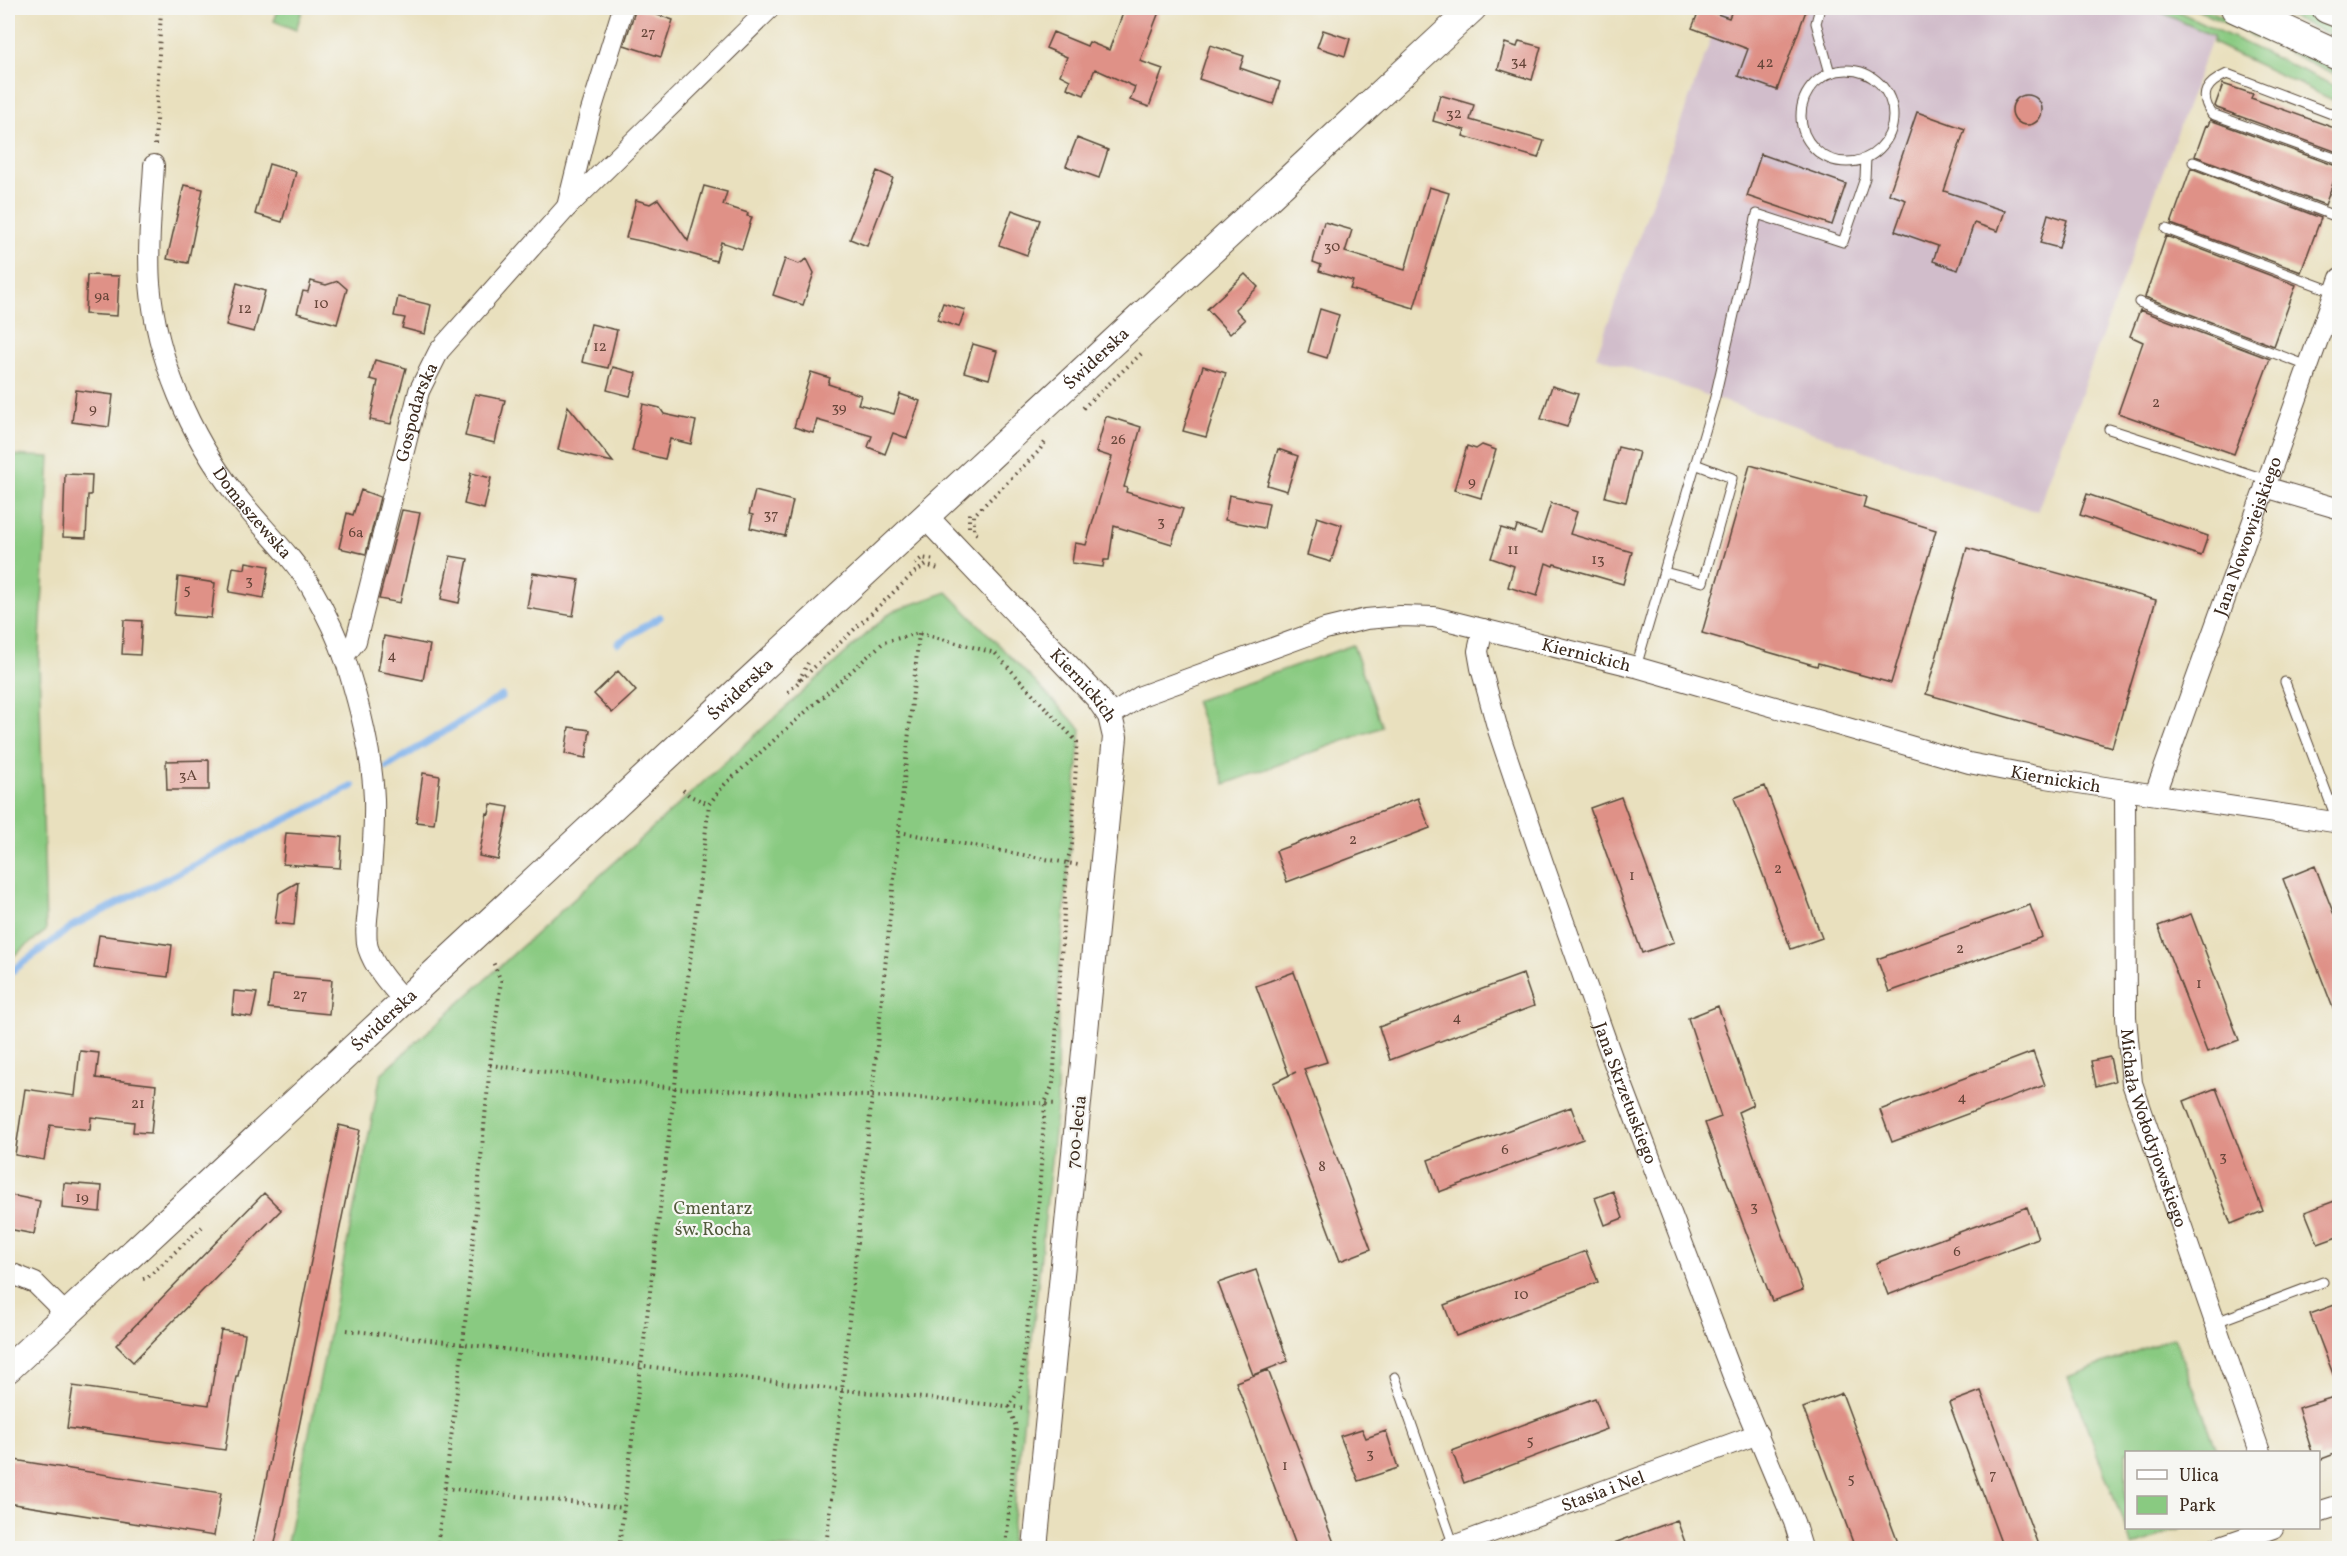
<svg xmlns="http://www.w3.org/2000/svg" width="2347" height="1556" font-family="Vollkorn,serif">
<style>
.industrial{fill:#d1bdcb}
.green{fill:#89ca81;stroke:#627a50;stroke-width:1.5}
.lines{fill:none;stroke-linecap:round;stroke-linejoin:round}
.stream{stroke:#7eb1eb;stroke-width:7}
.building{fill:#df9187}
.service-casing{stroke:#554536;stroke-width:11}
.minor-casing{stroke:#554536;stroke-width:22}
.tertiary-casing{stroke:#554536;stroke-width:26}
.secondary-casing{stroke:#554536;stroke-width:29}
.primary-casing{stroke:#554536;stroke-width:32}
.path{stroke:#554536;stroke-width:4;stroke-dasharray:1.5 4.5;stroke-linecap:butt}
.service{stroke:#fff;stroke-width:9}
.minor{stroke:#fff;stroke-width:20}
.tertiary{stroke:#fff;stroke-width:24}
.secondary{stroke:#fff;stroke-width:27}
.primary{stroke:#fff;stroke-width:30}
.labels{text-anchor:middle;stroke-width:4.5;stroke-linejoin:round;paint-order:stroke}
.number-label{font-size:15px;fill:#644438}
.street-label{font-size:18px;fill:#3b2a1e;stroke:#f6f6f2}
.park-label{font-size:18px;fill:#525a3c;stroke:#f6f6f2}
</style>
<rect width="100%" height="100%" fill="#f6f6f2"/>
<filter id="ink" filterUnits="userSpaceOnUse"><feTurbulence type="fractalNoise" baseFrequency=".0167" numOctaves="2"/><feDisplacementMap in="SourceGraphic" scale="12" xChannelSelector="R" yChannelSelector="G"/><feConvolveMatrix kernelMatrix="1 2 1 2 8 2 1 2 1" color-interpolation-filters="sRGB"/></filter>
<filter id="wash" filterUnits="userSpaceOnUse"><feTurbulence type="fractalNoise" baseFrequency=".008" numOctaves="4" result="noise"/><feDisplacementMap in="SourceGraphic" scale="24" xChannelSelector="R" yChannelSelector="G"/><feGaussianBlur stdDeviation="1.35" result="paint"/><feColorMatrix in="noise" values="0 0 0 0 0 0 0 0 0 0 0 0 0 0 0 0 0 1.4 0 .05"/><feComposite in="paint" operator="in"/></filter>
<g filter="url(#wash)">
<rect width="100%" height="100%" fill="#e9e0be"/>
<path class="industrial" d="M1722,8H2152L2213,36L2037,512L1596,356Z"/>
<path class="green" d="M279,8H303L296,30L274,21Z
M2152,8H2171L2339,88V103L2213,43V36Z
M2193,8H2204L2339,71V76Z
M2272,8H2294L2339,29V39Z
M8,455L50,457L39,660L46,931L8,960Z
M947,592L1081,729L1058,982L1057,1104L1010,1548H286L381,1074L891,612Z
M1353,645L1382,727L1225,784L1195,701Z
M2174,1337L2218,1452H2126V1528H2181L2132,1546L2068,1377Z"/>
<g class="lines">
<path class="stream" d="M618,643L660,617
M387,767L502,696
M8,974L74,925L353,786"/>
</g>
<g id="blocks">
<path class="building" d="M636,8L673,20L661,57L624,45Z
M1125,8H1147L1159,12L1140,61L1163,69L1149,107L1130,100L1135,87L1095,69L1084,95L1067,88L1070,80L1060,75L1067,57L1046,48L1053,32L1087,46L1089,42L1109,50Z
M1700,8L1729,18L1733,8H1807L1777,90L1738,76L1748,49L1692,28Z
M1323,30L1350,39L1345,56L1317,47Z
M1519,41L1541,47L1532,80L1498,69L1505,43L1517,47Z
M1210,45L1244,56L1240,68L1280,82L1273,104L1199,79Z
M2223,84L2253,94L2251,98L2340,130V153L2217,108L2215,106Z
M1440,95L1474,105L1470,120L1544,141L1538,158L1463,136L1465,130L1433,121Z
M2012 110a15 15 0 1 1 30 0a15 15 0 1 1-30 0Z
M1917,112L1965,129L1944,191L2005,211L1998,231L1974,223L1958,270L1933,261L1938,246L1895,231L1906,200L1889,194Z
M2210,120L2339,167L2325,205L2195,156L2206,125L2208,126Z
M1077,138L1108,150L1099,178L1066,166Z
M1761,154L1846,184L1832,225L1747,196Z
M269,164L296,172L282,222L255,214Z
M2191,168L2321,218L2301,272L2171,224Z
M877,171L893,178L867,246L850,239Z
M184,185L203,189L188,263L167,259Z
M704,186L727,192L723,205L748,213L747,216L752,217L742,249L721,242L716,261L655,244L626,238L636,200L650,204L658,199L688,241Z
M1429,187L1449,193L1414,308L1350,289L1353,281L1319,271L1321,265L1313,262L1324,222L1352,230L1345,252L1405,270Z
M1012,210L1040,220L1027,255L999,245Z
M2048,214L2067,220L2059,248L2040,243Z
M2166,236L2296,285L2274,346L2145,297Z
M785,259L799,264L807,259L814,273L803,305L773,295Z
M1245,274L1258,287L1235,309L1245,320L1230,334L1207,309Z
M87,275L119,276L117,316L85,314Z
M311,281L326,285L338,281L347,289L337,324L297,313L303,291L308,292Z
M237,283L265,291L254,332L226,325Z
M398,297L431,305L425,334L402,328L405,318L394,316Z
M943,303L965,310L959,327L937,320Z
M1320,309L1339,315L1327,358L1308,352Z
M2140,310L2270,359L2234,454L2118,413L2143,342L2130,336Z
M591,324L617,330L608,368L582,362Z
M973,344L997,351L989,379L964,372Z
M375,360L406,368L391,424L370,420L378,381L370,379Z
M1203,366L1226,373L1206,437L1183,431Z
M613,367L636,373L630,396L607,390Z
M811,372L830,378L828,384L861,395L858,404L894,414L900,394L920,401L907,438L893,433L885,454L868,447L872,436L817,420L813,433L794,427Z
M1552,386L1578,394L1567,427L1541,419Z
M76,390L113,395L109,427L72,422Z
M475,394L505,400L495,443L465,436Z
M643,404L660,408L664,414L696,421L691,444L670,439L665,459L632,451Z
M568,406L582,423L613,462L558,450Z
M1106,416L1141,427L1124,487L1127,488L1126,492L1183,509L1172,544L1114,526L1109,560H1104L1103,567L1072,563L1075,543L1086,545L1112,457L1096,452Z
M1482,445L1496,450L1481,498L1454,490L1467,446L1476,449Z
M1618,447L1639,452L1626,502L1605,497Z
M1278,449L1298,456L1287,491L1267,485Z
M1750,465L1866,497L1863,508L1936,530L1891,683L1818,663L1817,666L1702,633Z
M471,473L491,478L484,509L464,504Z
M65,474L92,475L91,495H88L86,538L63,537Z
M361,490L380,497L366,554L339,548L347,513L353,515Z
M755,491L793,501L785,536L750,528L753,515L749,514Z
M2087,494L2208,536L2201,556L2080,515Z
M1229,495L1269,503L1264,528L1225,520Z
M1551,503L1577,512L1570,534L1632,552L1623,584L1554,564L1553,566L1546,563L1537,596L1508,587L1514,566L1491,558L1501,528L1515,532L1517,526L1541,534Z
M402,510L420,513L400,603L379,599Z
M1317,517L1342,525L1331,562L1307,555Z
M1967,548L2156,600L2112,747L1926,694Z
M450,556L468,559L459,603L441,599Z
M246,562L269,566L264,598L229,592L233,567L245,569Z
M533,573L579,580L573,616L527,608Z
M178,577L215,583L211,618L174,615Z
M124,620L142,621L140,655L122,654Z
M384,636L430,645L423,680L378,671Z
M618,671L636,691L612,713L594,694Z
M569,727L590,730L586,758L565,754Z
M209,760V790H167L166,761Z
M423,773L440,776L434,824L416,822Z
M1765,786L1822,938L1791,949L1734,798Z
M1621,797L1674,942L1642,953L1590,808Z
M1418,798L1430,828L1287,882L1276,851Z
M491,804L509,807L498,860L479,856L487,813L489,814Z
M286,833L342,837L340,868L283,864Z
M2315,866L2340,930L2338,1021L2283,879Z
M298,882L294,925L275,923L279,893Z
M2030,905L2042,937L1889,992L1877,959Z
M2191,914L2239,1040L2207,1052L2158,926Z
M99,935L172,945L168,977L94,968Z
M1294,972L1327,1062L1304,1069L1371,1249L1340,1261L1273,1083L1296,1072L1289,1075L1256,986Z
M1523,974L1534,1006L1390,1060L1379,1027Z
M272,975L332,980L329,1014L268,1008Z
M234,991L257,993L252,1017L232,1014Z
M1718,1006L1753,1105L1738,1112L1803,1290L1772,1301L1705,1123L1721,1117L1688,1018Z
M80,1051L99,1053L96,1078L156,1085L151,1133L133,1132L134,1122L91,1117L90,1130L50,1125L44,1160L15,1155L25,1089L75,1096Z
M2033,1052L2045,1085L1892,1142L1880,1110Z
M2110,1057L2115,1081L2096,1086L2091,1061Z
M2216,1088L2263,1211L2231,1224L2184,1101Z
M1571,1107L1583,1139L1439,1192L1428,1160Z
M339,1125L360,1130L274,1548H252Z
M64,1183L102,1186L100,1212L62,1208Z
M1613,1191L1623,1218L1605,1225L1595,1198Z
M264,1193L281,1210L133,1362L116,1345Z
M10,1195L40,1201L34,1234L8,1229Z
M2340,1199V1236L2318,1244L2305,1212Z
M2027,1207L2038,1238L1888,1295L1876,1263Z
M1586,1251L1598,1282L1456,1336L1444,1305Z
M1256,1270L1288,1361L1253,1375L1218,1283Z
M2340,1303V1386L2338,1387L2310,1314Z
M221,1330L245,1334L238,1376H236L225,1450L67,1428L73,1386L209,1405Z
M1268,1370L1336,1548H1297L1236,1382Z
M1981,1391L2038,1545L2028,1548H2003L1949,1403Z
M1842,1393L1900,1548H1855L1803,1408Z
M2340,1395V1452L2319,1460V1452H2312L2298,1408Z
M1595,1398L1607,1429L1464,1483L1452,1451Z
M1362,1429L1366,1438L1386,1431L1398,1468L1358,1481L1340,1436Z
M8,1459L221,1493L214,1536L8,1503Z
M1677,1520L1687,1548H1607L1606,1546Z"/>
</g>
</g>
<g filter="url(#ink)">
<use href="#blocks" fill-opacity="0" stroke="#554536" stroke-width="1.5"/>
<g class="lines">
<defs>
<path id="service" d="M1820,8L1816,23L1830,73
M1801 116a46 46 0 1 1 92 0a46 46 0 1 1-92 0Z
M2340,117L2227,74C2207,83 2198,94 2212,114L2340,160
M2193,162L2340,218
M2166,229L2335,292
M2139,302L2308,366
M2109,429L2268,480
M1664,572L1703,582L1732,478L1695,464
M1636,667L1715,397L1757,214L1843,242L1865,178L1866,158
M2285,682L2338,823
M2216,1322L2323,1282
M1395,1377L1454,1546"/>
<g id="minor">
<path id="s1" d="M154,165C152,204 147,244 150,283C156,358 190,436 236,495C260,526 290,553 311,587C325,611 338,638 347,665C360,708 372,753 374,799C375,832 371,866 369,899C368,914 364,933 368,948C375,969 390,985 404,1001"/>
<path d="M567,207L590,114L623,8"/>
<path d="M2265,487L2340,509"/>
<path id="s2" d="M1483,629L1478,651L1481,668L1498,730L1543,863L1614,1063L1736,1384L1794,1522L1802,1548"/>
<path id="s3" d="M344,656L356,641L419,391L439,351L567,207L770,8"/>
<path id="s4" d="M1110,716L1141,696L1325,629L1366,619L1400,616L1434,617L1636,667L1969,763L2046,778L2340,823"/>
<path id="s5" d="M2125,790L2126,1017L2132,1083L2260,1452"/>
<path id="s6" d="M2155,794L2340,278"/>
<path d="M8,1272L35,1283L67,1315"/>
<path d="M2318,1512L2340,1505"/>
<path id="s7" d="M1448,1548L1758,1434"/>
<path d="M2215,1548L2273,1528"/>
</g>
<g id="tertiary">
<path id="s8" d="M925,516L1097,697L1110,716L1115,737L1035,1548"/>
</g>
<g id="secondary">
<path id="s9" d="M8,1369L1473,8"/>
</g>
<path id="primary" d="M2236,8L2340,56
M2327,8L2340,13"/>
</defs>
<use href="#service" class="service-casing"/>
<use href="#minor" class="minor-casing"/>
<use href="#tertiary" class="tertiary-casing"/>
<use href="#secondary" class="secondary-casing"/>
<use href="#primary" class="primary-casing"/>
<path class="path" d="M155,145L161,8
M1083,408L1143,352
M969,527V511
M977,534L974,531V515L1038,452L1046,441
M915,564L922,558L935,560
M799,680L808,663
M788,692L915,572L926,565L941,570
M683,790L690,796L709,804L725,784L884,642L919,633L995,653L1077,742L1072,844L1067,863L1053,1084L1045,1103L1034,1271L1020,1389L1009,1406L1016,1427L1006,1548
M899,832L1078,865
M490,1065L675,1088L1057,1104
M143,1279L147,1278L202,1227
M347,1330L842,1390L1026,1408
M445,1488L624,1508
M437,1548L463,1344L490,1065L501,981L493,962
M619,1548L709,804
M826,1548L919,633"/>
<use href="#service" class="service"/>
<use href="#minor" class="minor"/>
<use href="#tertiary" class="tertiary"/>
<use href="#secondary" class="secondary"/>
<use href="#primary" class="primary"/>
</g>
</g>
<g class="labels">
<g class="number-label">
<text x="648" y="37">27</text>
<text x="1519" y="66">34</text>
<text x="1765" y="67">42</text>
<text x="1454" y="118">32</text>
<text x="1332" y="251">30</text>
<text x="102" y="300">9a</text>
<text x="321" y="308">10</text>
<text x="245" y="313">12</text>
<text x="600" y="351">12</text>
<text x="2156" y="407">2</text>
<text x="839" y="412">39</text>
<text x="93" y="413">9</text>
<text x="1118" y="444">26</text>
<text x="1472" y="486">9</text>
<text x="771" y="519">37</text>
<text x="1161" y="526">3</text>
<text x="356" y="537">6a</text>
<text x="1513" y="554">11</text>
<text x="1598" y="564">13</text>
<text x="249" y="585">3</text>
<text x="187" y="594">5</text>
<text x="392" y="660">4</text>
<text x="188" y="780">3A</text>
<text x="1353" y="844">2</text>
<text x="1778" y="873">2</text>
<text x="1632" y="880">1</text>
<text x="1960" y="953">2</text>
<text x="2199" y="988">1</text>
<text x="300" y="999">27</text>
<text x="1457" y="1022">4</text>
<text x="1962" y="1102">4</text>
<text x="138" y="1108">21</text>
<text x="1505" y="1154">6</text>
<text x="2223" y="1161">3</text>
<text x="1322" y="1171">8</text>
<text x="82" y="1202">19</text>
<text x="1754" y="1211">3</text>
<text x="1957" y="1256">6</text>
<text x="1521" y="1299">10</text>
<text x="1530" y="1445">5</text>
<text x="1370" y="1458">3</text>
<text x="1285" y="1470">1</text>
<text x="1993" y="1479">7</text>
<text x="1851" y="1483">5</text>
</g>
<g class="street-label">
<text dy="6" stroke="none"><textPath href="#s9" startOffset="1485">Świderska</textPath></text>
<text dy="6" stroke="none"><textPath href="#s3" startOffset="256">Gospodarska</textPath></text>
<text dy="6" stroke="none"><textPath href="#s1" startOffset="374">Domaszewska</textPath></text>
<text dy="6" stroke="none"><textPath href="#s6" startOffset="274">Jana Nowowiejskiego</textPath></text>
<text dy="6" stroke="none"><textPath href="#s4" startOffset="500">Kiernickich</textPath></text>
<text dy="6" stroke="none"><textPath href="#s8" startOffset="232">Kiernickich</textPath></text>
<text dy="6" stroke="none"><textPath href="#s9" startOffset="999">Świderska</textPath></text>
<text dy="6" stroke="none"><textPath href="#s4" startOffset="986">Kiernickich</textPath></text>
<text dy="6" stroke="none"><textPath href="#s9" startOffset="513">Świderska</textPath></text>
<text dy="6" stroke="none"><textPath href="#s2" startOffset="489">Jana Skrzetuskiego</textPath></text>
<text dy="6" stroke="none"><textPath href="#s5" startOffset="342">Michała Wołodyjowskiego</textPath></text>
<text transform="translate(1076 1132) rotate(-84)" y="6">700-lecia</text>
<text dy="6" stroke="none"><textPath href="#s7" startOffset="165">Stasia i Nel</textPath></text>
</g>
<g class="park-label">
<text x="713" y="1214">Cmentarz<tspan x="713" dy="21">św. Rocha</tspan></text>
</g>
</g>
<rect width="2347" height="1556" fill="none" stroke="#f6f6f2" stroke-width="30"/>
<rect x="2125" y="1451" width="195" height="78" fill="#f6f6f2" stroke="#aba49d" stroke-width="1.5"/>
<rect x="2137" y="1470" width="30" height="9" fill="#ffffff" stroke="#aba49d" stroke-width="1.5"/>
<text x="2179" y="1481" font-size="18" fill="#3b2a1e">Ulica</text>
<rect x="2137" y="1496" width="30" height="18" fill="#89ca81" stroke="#aba49d" stroke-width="1.5"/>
<text x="2179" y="1511" font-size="18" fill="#3b2a1e">Park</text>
</svg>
